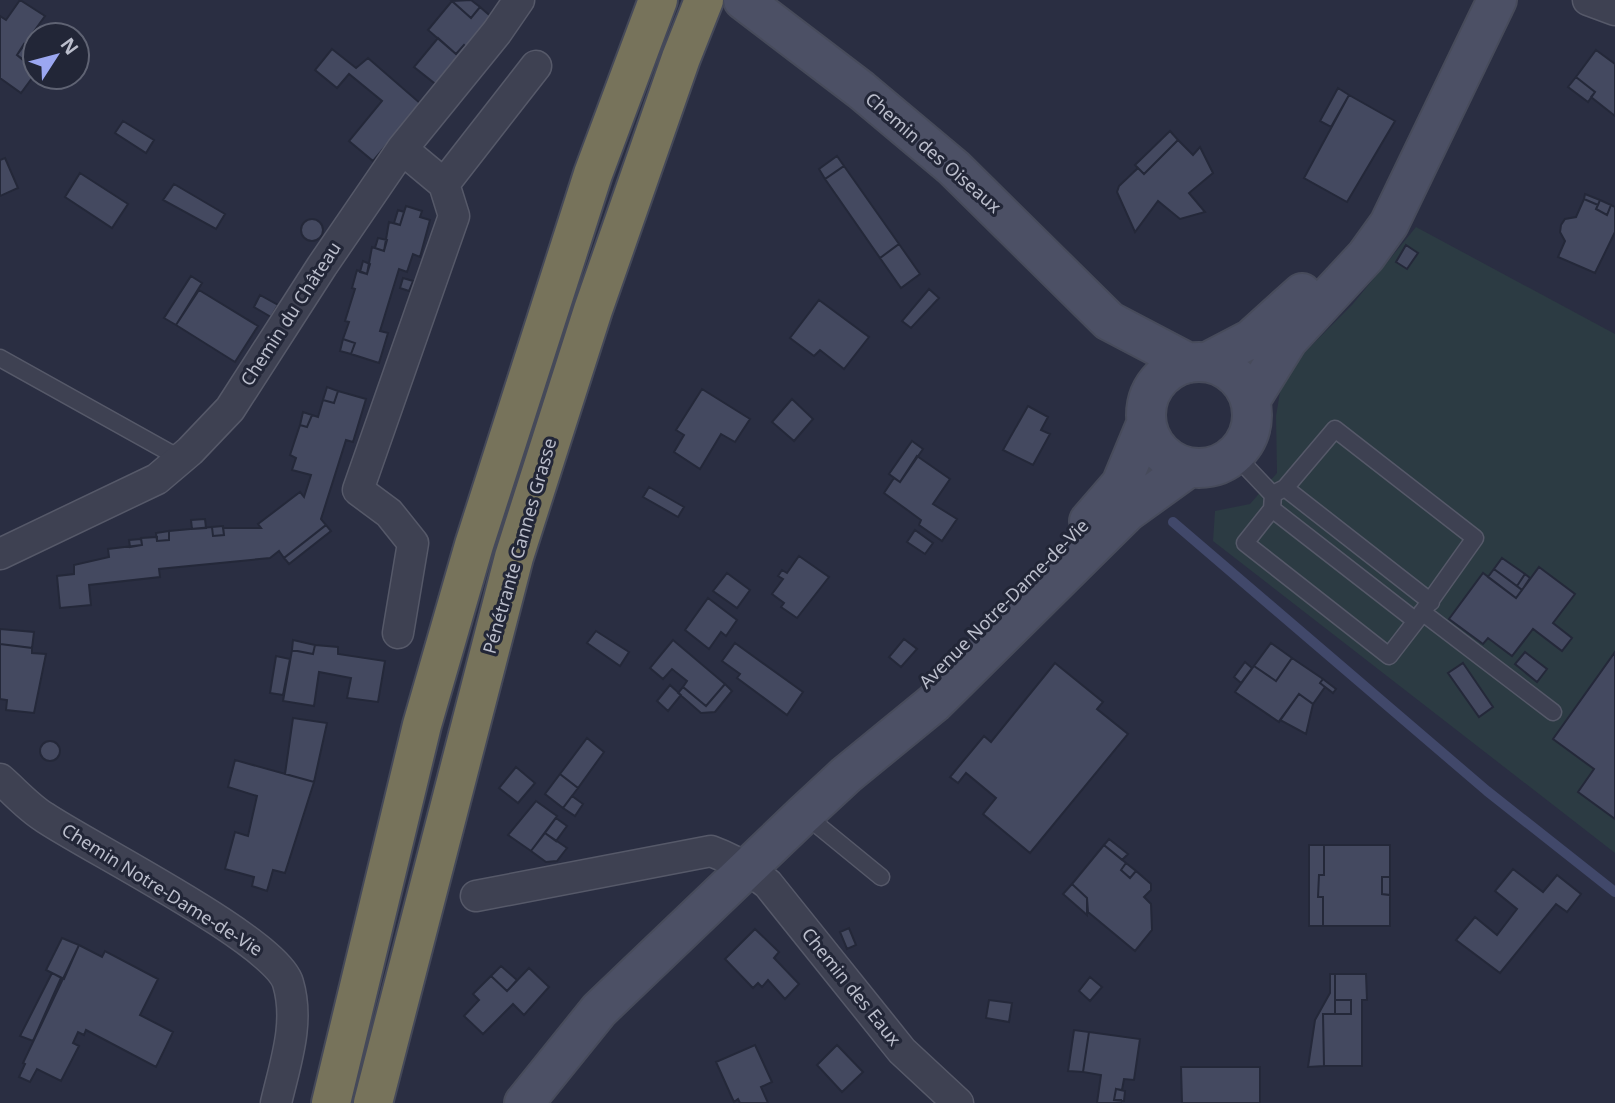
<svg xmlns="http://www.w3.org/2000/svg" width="1615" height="1103" font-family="'Noto Sans',sans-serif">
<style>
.green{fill:#2c3b43}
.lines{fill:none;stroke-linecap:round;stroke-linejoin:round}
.stream{stroke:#41486a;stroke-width:10}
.building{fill:#444960;stroke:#242839;stroke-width:2}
.lane-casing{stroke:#565969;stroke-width:19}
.street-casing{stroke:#565969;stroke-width:33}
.secondary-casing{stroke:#474b5b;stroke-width:42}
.highway-casing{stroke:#454959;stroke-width:42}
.lane{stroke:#3e4152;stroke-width:16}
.street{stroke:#3e4152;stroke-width:30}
.secondary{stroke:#4c5065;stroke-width:38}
.highway{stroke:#77735b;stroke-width:38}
.labels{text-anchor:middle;stroke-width:6;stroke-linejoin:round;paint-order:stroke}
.street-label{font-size:18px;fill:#bbbecc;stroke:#222637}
</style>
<rect width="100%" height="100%" fill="#2a2e42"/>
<path class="green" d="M1416,227L1615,334V853L1213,541L1215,511L1250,504L1277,473L1276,416L1281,386L1299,358L1352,305Z"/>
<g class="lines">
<path class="stream" d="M1173,522L1487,791L1615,892"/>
</g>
<path class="building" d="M20,0L45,16L17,55L35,68V74L21,93L0,78V16L6,20Z
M471,0L480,7L471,18L452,1Z
M452,1L471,18L480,7L495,20L469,50L464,45L456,54L428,30Z
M438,38L456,54L464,45L469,50L438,86L414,67Z
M24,44L31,49L23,60L17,55Z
M332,49L356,68L368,58L421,104L373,161L349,141L382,101L349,74L337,88L315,70Z
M1596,50L1615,64V116L1591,97L1595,92L1576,77Z
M1576,77L1595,92L1588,102L1568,87Z
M1338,88L1349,95L1331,127L1320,121Z
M1349,95L1395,121L1347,202L1304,178Z
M123,121L154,140L146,153L115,133Z
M1170,131L1178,140L1144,174L1135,165Z
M1178,140L1193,155L1200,147L1213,173L1189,193L1205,212L1180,219L1158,201L1135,232L1117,192L1119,186L1138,168L1144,174Z
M837,156L844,166L825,179L819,169Z
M5,158L18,188L0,196V160Z
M844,166L899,244L880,258L825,179Z
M80,173L128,204L112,228L65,197Z
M174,184L225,214L216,229L163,200Z
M1585,194L1600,200L1598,205L1584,199Z
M1584,199L1598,205L1596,209L1607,215L1611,205L1615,207V232L1595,273L1558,257L1565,241L1560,232L1561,225L1565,219L1576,217Z
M1600,200L1611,205L1607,215L1596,209Z
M406,206L422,211L420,217L430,220L420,257L413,254L407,272L399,269L380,331L388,333L379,363L351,354L355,343L343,339L349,322L345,321L355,289L352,288L357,270L367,274L372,247L384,251L389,222L400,225Z
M398,210L404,212L400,225L394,223Z
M301 230a11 11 0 1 1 22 0a11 11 0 1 1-22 0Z
M378,238L387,240L384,251L375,248Z
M899,244L920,274L901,288L880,258Z
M1406,245L1418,253L1407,269L1396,262Z
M363,261L370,264L367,274L360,272Z
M191,276L202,283L176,325L164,318Z
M403,278L413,281L409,291L400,288Z
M929,289L939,298L911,328L902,321Z
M199,290L258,326L235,362L176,325Z
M260,295L278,305L271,317L254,307Z
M819,300L869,337L844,369L820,350L814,356L790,338Z
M343,339L355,343L351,354L340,351Z
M327,387L338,391L334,403L323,400Z
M702,389L750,419L735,442L721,434L700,469L674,452L684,435L676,430Z
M338,391L366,399L353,442L346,440L321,519L326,525L284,558L279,551L270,558L159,569L160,577L89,585L91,605L60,608L57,576L74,574V565L109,557L108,549L142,545L141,538L157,537V541L169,540V531L212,527L213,536L224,535L223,528H261L258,524L300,492L304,497L311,475L292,470L296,458L290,455L300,425L307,427L312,415L318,417L323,400L334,403Z
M792,399L813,419L794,441L772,422Z
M1028,406L1048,417L1041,430L1050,434L1033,465L1003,450Z
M303,412L312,415L307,427L300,425Z
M912,441L923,449L900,482L889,474Z
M917,456L950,479L933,504L957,519L942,541L919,525L921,520L884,493L894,478L900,482Z
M649,487L684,507L678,517L643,497Z
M205,519L206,528L192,529L191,520Z
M326,525L331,531L289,564L284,558Z
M223,526L224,535L213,536L212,527Z
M915,530L933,543L925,554L907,542Z
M169,531V540L157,541L156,533Z
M141,539L142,545L130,547L129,540Z
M799,556L829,577L797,618L781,607L784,603L772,594L783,579L778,576L782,570L787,573Z
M1502,558L1525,574L1517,586L1494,569Z
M1539,567L1575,594L1553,623L1572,638L1562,651L1533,629L1512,656L1488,638L1483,644L1449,619L1483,573L1516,598Z
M1494,569L1522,590L1516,598L1488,577Z
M727,573L750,590L737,608L713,591Z
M1525,574L1530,578L1522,590L1517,586Z
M708,598L737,620L726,636L721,632L709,649L685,630Z
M0,629L34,632L32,648L0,644Z
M596,631L629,652L620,666L587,643Z
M904,639L917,649L901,667L889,657Z
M293,640L315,645L313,654L292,650Z
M673,640L725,684L706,706L683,687L687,681L672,669L663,679L650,668Z
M735,643L803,692L787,715L737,678L740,674L722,661Z
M1271,643L1292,658L1276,681L1254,666Z
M0,644L32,648V653L46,654L34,713L6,710L7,700L0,699Z
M315,645L338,647V654L385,661L378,702L347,698L351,678L319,672L314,706L283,701L292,650L313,654Z
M1525,652L1547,669L1537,682L1515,664Z
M1615,652V819L1578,792L1594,769L1553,739Z
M276,656L290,659L283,695L270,693Z
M1292,658L1323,679L1320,683L1325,687L1313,704L1299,694L1279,722L1235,692L1254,666L1276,681Z
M1245,662L1252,668L1241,683L1234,677Z
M1055,663L1103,702L1097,709L1128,734L1030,853L983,814L996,798L966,773L958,783L950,777L984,736L991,742Z
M1463,663L1493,707L1479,717L1448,673Z
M1323,679L1336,689L1333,693L1320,683Z
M725,684L732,691L715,712L701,713L678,693L683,687L706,706Z
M670,685L681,695L668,711L657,701Z
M1299,694L1313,704L1306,734L1280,720Z
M293,718L327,723L314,782L285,774Z
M587,738L604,752L578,788L560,774Z
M40 751a10 10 0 1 1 20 0a10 10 0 1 1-20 0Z
M235,760L314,782L285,873L273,870L267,891L252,886L254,877L225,869L235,832L248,836L257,796L228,787Z
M516,767L535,783L518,803L499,788Z
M560,774L578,788L563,808L545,794Z
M572,796L583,804L575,816L563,808Z
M536,801L557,816L531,851L508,835Z
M556,818L567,826L556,841L545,833Z
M545,833L567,848L557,861L546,862L531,851Z
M1109,839L1128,854L1122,860L1104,845Z
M1104,845L1126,863L1121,870L1130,878L1136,871L1151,884V890L1144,897L1151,904L1152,930L1135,951L1088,912L1087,898L1072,884Z
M1309,845H1324V875H1319L1318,897H1323V926H1309Z
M1324,845H1390V877H1382V894L1390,895V926H1323V897H1318L1319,875H1324Z
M1126,863L1136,871L1130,878L1121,870Z
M1513,869L1543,892L1557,875L1581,894L1567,912L1556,904L1500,973L1456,940L1475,917L1497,935L1517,909L1495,891Z
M1382,877H1390V895L1382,894Z
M1072,884L1087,898V915L1063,894Z
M849,928L856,945L847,949L840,932Z
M755,929L779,952L774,958L799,984L785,999L768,980L762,987L758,983L753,988L725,959Z
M62,938L79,945L64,979L46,970Z
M79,945L102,957L105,951L158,979L140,1015L173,1032L156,1067L86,1030L84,1035L78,1032L73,1043L79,1046L61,1081L37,1069L30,1082L19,1077L25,1064L23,1063Z
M501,966L517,980L507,991L491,976Z
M529,968L549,987L524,1015L513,1004L483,1034L464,1016L479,1000L473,994L491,976L507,991Z
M52,973L61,978L33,1041L20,1036Z
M1330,974H1335V1014H1323L1324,1066L1308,1067L1315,1020L1330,993Z
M1335,974H1366L1367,1000H1362V1066H1324L1323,1014H1351V1000H1335Z
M1090,977L1102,987L1090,1001L1079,991Z
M989,1000L1012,1003L1009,1022L986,1018Z
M1335,1000H1351V1014H1335Z
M1074,1030L1089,1032L1083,1072L1068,1071Z
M1089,1032L1140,1039L1134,1080L1124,1079L1122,1090L1116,1089L1114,1100H1121V1103H1097L1101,1075L1083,1072Z
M755,1045L772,1082L761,1087L768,1103H740L738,1099L734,1102L716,1062Z
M837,1045L863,1072L842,1092L817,1065Z
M1181,1067H1260V1103H1182Z
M1116,1089L1125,1091L1124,1101L1114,1100Z"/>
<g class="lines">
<defs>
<path id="lane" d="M0,358L181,459
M1235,455L1273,495
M1277,492L1285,488L1431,602
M1273,495L1272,509L1416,621L1475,538L1335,429L1285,488
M1272,509L1245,543L1389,656L1416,621
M1422,612L1553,712
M804,814L881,877"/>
<path id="street" d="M1588,0L1615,10
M444,184L536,66
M0,554L157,479L190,451L230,409L322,266L402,149L497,32L519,0
M398,633L413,543L389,513L358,490L454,216L444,184L402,149
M0,779C14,791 28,807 44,817C88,847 276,941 288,983C300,1023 285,1064 276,1103
M476,896L711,851C733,859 750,869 768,884L902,1051L958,1103"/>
<path id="secondary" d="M743,0L861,90L954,168L1109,321L1189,363
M1146 415a53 53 0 1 1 106 0a53 53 0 1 1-106 0Z
M1207,362L1251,339L1302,293
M1250,401L1288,340L1366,256L1389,224L1497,0
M1089,521L1121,484L1146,424
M524,1103L599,1010L804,814L846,775L934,703L1127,512L1188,468"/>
<path id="highway" d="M331,1103L422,725L474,545L593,174L658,0
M373,1103L514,557L593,310L681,58L704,0"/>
</defs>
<use href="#lane" class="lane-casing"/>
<use href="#street" class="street-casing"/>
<use href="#secondary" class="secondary-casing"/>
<use href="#highway" class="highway-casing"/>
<use href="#lane" class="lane"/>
<use href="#street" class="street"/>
<use href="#secondary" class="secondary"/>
<use href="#highway" class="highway"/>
</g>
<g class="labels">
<g class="street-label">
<text transform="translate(933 153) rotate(41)" y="6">Chemin des Oiseaux</text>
<text transform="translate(291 314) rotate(-57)" y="6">Chemin du Château</text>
<text transform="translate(520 546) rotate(-74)" y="6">Pénétrante Cannes Grasse</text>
<text transform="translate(1004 604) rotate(-45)" y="6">Avenue Notre-Dame-de-Vie</text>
<text transform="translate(162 890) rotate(32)" y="6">Chemin Notre-Dame-de-Vie</text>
<text transform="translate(851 987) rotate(51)" y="6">Chemin des Eaux</text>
</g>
</g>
<g transform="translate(56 56) rotate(54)"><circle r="33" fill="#222637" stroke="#5f6373" stroke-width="2"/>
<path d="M0-5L12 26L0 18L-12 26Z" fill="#9ba7f1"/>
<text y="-10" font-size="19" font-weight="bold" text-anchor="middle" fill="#bbbecc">N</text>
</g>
</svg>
